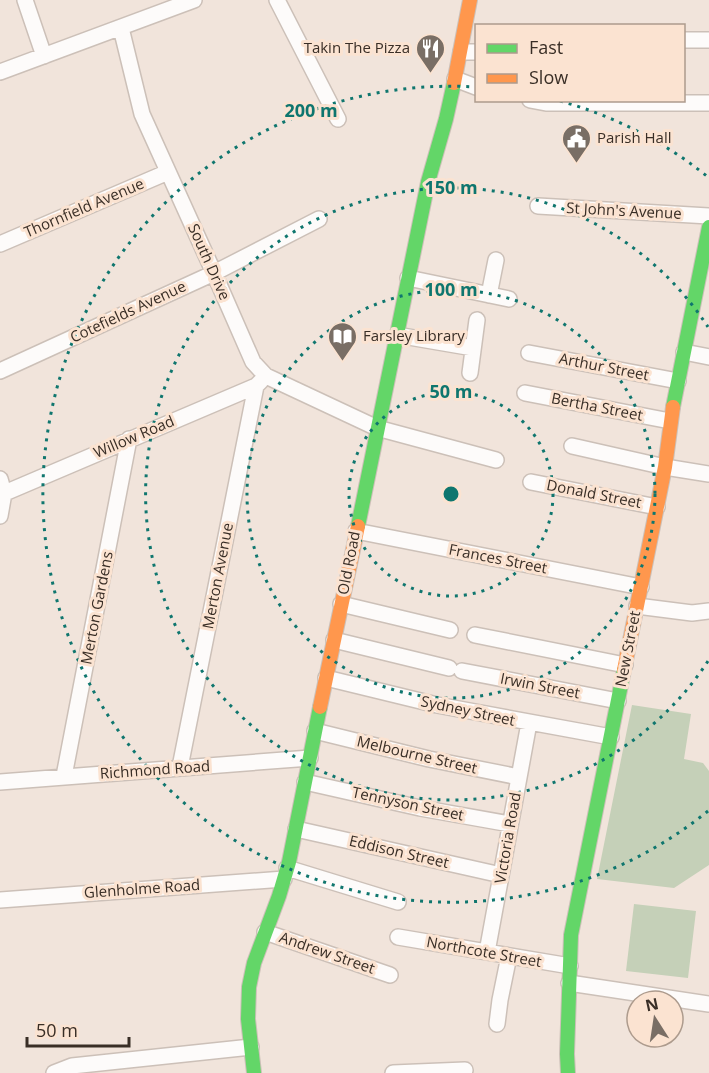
<svg xmlns="http://www.w3.org/2000/svg" width="709" height="1073" font-family="'Open Sans',sans-serif">
<style>
.green{fill:#c5d0b8}
.lines{fill:none;stroke-linecap:round;stroke-linejoin:round}
.street-casing{stroke:#ccc0b8;stroke-width:18}
.fast-casing{stroke:#ccc0b8;stroke-width:16}
.slow-casing{stroke:#ccc0b8;stroke-width:16}
.street{stroke:#fdfbfa;stroke-width:15}
.fast{stroke:#63d668;stroke-width:14}
.slow{stroke:#ff974d;stroke-width:14}
.ring{fill:none;stroke:#0f766e;stroke-width:3;stroke-dasharray:3 6}
.labels{text-anchor:middle;stroke-width:6;stroke-linejoin:round;paint-order:stroke}
.poi-label{font-size:15px;fill:#392e26;stroke:#fbe3d1;text-anchor:start}
.street-label{font-size:15px;fill:#392e26;stroke:#fbe3d1}
.centre{fill:#0f766e;stroke:#fbe3d1;stroke-width:3}
.ring-label{font-size:18px;text-anchor:middle;font-weight:bold;fill:#0f766e;stroke:#fbe3d1;stroke-width:6;stroke-linejoin:round;paint-order:stroke}
</style>
<rect width="100%" height="100%" fill="#f1e4db"/>
<path class="green" d="M632,705L691,714L684,759L703,763L709,771V865L674,888L597,879Z
M634,904L696,911L688,978L626,971Z"/>
<g class="lines">
<defs>
<path id="street" d="M25,0L44,56
M277,0L338,119
M121,28L142,114L214,273L253,362L266,376L377,428L496,460
M684,40H709
M461,52H476
M0,72L194,0
M455,79L476,87
M530,100L546,103H709
M538,206L709,216
M0,244L168,172
M408,278L509,299
M489,295L496,260
M397,335L473,348
M684,352L709,357
M529,353L678,381
M0,371L214,273L319,219
M470,373L477,320
M525,393L670,421
M572,446L665,467L709,474
M0,479L4,493L0,516
M531,482L657,507
M0,495L256,386L261,381
M356,531L641,587
M341,604L450,630
M637,606L692,613L709,611
M475,635L625,665
M334,640L449,668
M462,671L618,701
M326,678L437,705L611,737
M315,731L429,759L519,777
M180,767L256,386
M64,776L129,439
M0,782L310,758
M305,782L420,808L510,824
M296,829L501,875
M287,868L398,902
M0,900L284,879
M265,932L390,975
M398,937L570,966
M487,952L529,723
M569,983L709,1004
M497,1024L500,1000L509,956
M54,1073L72,1066L251,1047
M393,1073L465,1070"/>
<path id="fast" d="M673,407L709,227
M358,526L428,182L446,119L454,83
M254,1073L248,1019L249,987L254,963L279,896L289,862L320,707
M568,1073L567,1054L571,935L624,670"/>
<path id="slow" d="M454,83L470,0
M624,670L665,467L673,407
M320,707L358,526"/>
</defs>
<use href="#street" class="street-casing"/>
<use href="#fast" class="fast-casing"/>
<use href="#slow" class="slow-casing"/>
<use href="#street" class="street"/>
<use href="#fast" class="fast"/>
<use href="#slow" class="slow"/>
</g>
<g class="ring">
<circle cx="451" cy="494" r="102"/>
<circle cx="451" cy="494" r="204"/>
<path d="M708 661A306 306 0 1 1 708 327"/>
<path d="M708 811A408 408 0 1 1 476 87M560 101A408 408 0 0 1 708 177"/>
</g>
<defs>
<symbol id="restaurant-pin" viewBox="-11 -11 22 30"><path d="M0 17L-7.5 6A9.5 9.5 0 1 1 7.5 6Z" fill="#796e65" stroke="#fbe3d1"/><path d="M-5-6h1v4h1v-4h1v4h1v-4h1v5L-1.5 .5V6h-2V.5L-5-1ZM5-6V6H3V1.5H1.5Q1.5-4 5-6Z" fill="#fff"/></symbol>
<symbol id="civic-pin" viewBox="-11 -11 22 30"><path d="M0 17L-7.5 6A9.5 9.5 0 1 1 7.5 6Z" fill="#796e65" stroke="#fbe3d1"/><path d="M-.6-6.5H3V-4.5H.6V-3L4-1V1h2V6H-6V1h2V-1L-.6-3ZM-1.2 2.5V6h2.4V2.5Z" fill="#fff"/></symbol>
<symbol id="library-pin" viewBox="-11 -11 22 30"><path d="M0 17L-7.5 6A9.5 9.5 0 1 1 7.5 6Z" fill="#796e65" stroke="#fbe3d1"/><path d="M-6-4Q-3-5.5-.7-3.5V5Q-3 3-6 4ZM6-4Q3-5.5 .7-3.5V5Q3 3 6 4Z" fill="#fff"/></symbol>
</defs>
<g fill-rule="evenodd">
<use href="#restaurant-pin" x="414" y="32" width="33" height="45"/>
<use href="#civic-pin" x="560" y="122" width="33" height="45"/>
<use href="#library-pin" x="326" y="320" width="33" height="45"/>
</g>
<g class="labels">
<g class="poi-label">
<text x="410" y="53" text-anchor="end">Takin The Pizza</text>
<text x="597" y="143">Parish Hall</text>
<text x="363" y="341">Farsley Library</text>
</g>
<g class="street-label">
<text transform="translate(84 208) rotate(-23)" y="5">Thornfield Avenue</text>
<text transform="translate(624 211) rotate(3)" y="5">St John's Avenue</text>
<text transform="translate(209 262) rotate(66)" y="5">South Drive</text>
<text transform="translate(128 312) rotate(-25)" y="5">Cotefields Avenue</text>
<text transform="translate(604 367) rotate(11)" y="5">Arthur Street</text>
<text transform="translate(597 407) rotate(11)" y="5">Bertha Street</text>
<text transform="translate(134 437) rotate(-23)" y="5">Willow Road</text>
<text transform="translate(594 494) rotate(11)" y="5">Donald Street</text>
<text transform="translate(498 559) rotate(11)" y="5">Frances Street</text>
<text transform="translate(349 563) rotate(-79)" y="5">Old Road</text>
<text transform="translate(218 576) rotate(-79)" y="5">Merton Avenue</text>
<text transform="translate(97 608) rotate(-79)" y="5">Merton Gardens</text>
<text transform="translate(628 649) rotate(-79)" y="5">New Street</text>
<text transform="translate(540 686) rotate(11)" y="5">Irwin Street</text>
<text transform="translate(468 711) rotate(12)" y="5">Sydney Street</text>
<text transform="translate(417 755) rotate(13)" y="5">Melbourne Street</text>
<text transform="translate(155 770) rotate(-4)" y="5">Richmond Road</text>
<text transform="translate(408 804) rotate(12)" y="5">Tennyson Street</text>
<text transform="translate(508 838) rotate(-80)" y="5">Victoria Road</text>
<text transform="translate(399 852) rotate(13)" y="5">Eddison Street</text>
<text transform="translate(142 889) rotate(-4)" y="5">Glenholme Road</text>
<text transform="translate(484 952) rotate(10)" y="5">Northcote Street</text>
<text transform="translate(327 953) rotate(19)" y="5">Andrew Street</text>
</g>
</g>
<circle cx="451" cy="494" r="9" class="centre"/>
<g class="ring-label">
<text x="311" y="117">200 m</text>
<text x="451" y="194">150 m</text>
<text x="451" y="296">100 m</text>
<text x="451" y="398">50 m</text>
</g>
<rect x="475" y="24" width="210" height="78" fill="#fbe3d1" stroke="#ad9b8d" stroke-width="1.5"/>
<rect x="487" y="44" width="30" height="9" fill="#63d668" stroke="#ad9b8d" stroke-width="1.5"/>
<text x="529" y="54" font-size="18" fill="#392e26">Fast</text>
<rect x="487" y="74" width="30" height="9" fill="#ff974d" stroke="#ad9b8d" stroke-width="1.5"/>
<text x="529" y="84" font-size="18" fill="#392e26">Slow</text>
<g transform="translate(655 1019) rotate(348)"><circle r="28" fill="#fbe3d1" stroke="#ad9b8d" stroke-width="1.5"/>
<path d="M0-4.5L10 22L0 15L-10 22Z" fill="#796e65"/>
<text y="-9" font-size="16" font-weight="bold" text-anchor="middle" fill="#392e26">N</text>
</g>
<path d="M27 1037v9h102v-9" fill="none" stroke="#392e26" stroke-width="3"/>
<text x="36" y="1037" font-size="18" fill="#392e26" stroke="#fbe3d1" stroke-width="4.5" paint-order="stroke">50 m</text>
</svg>
